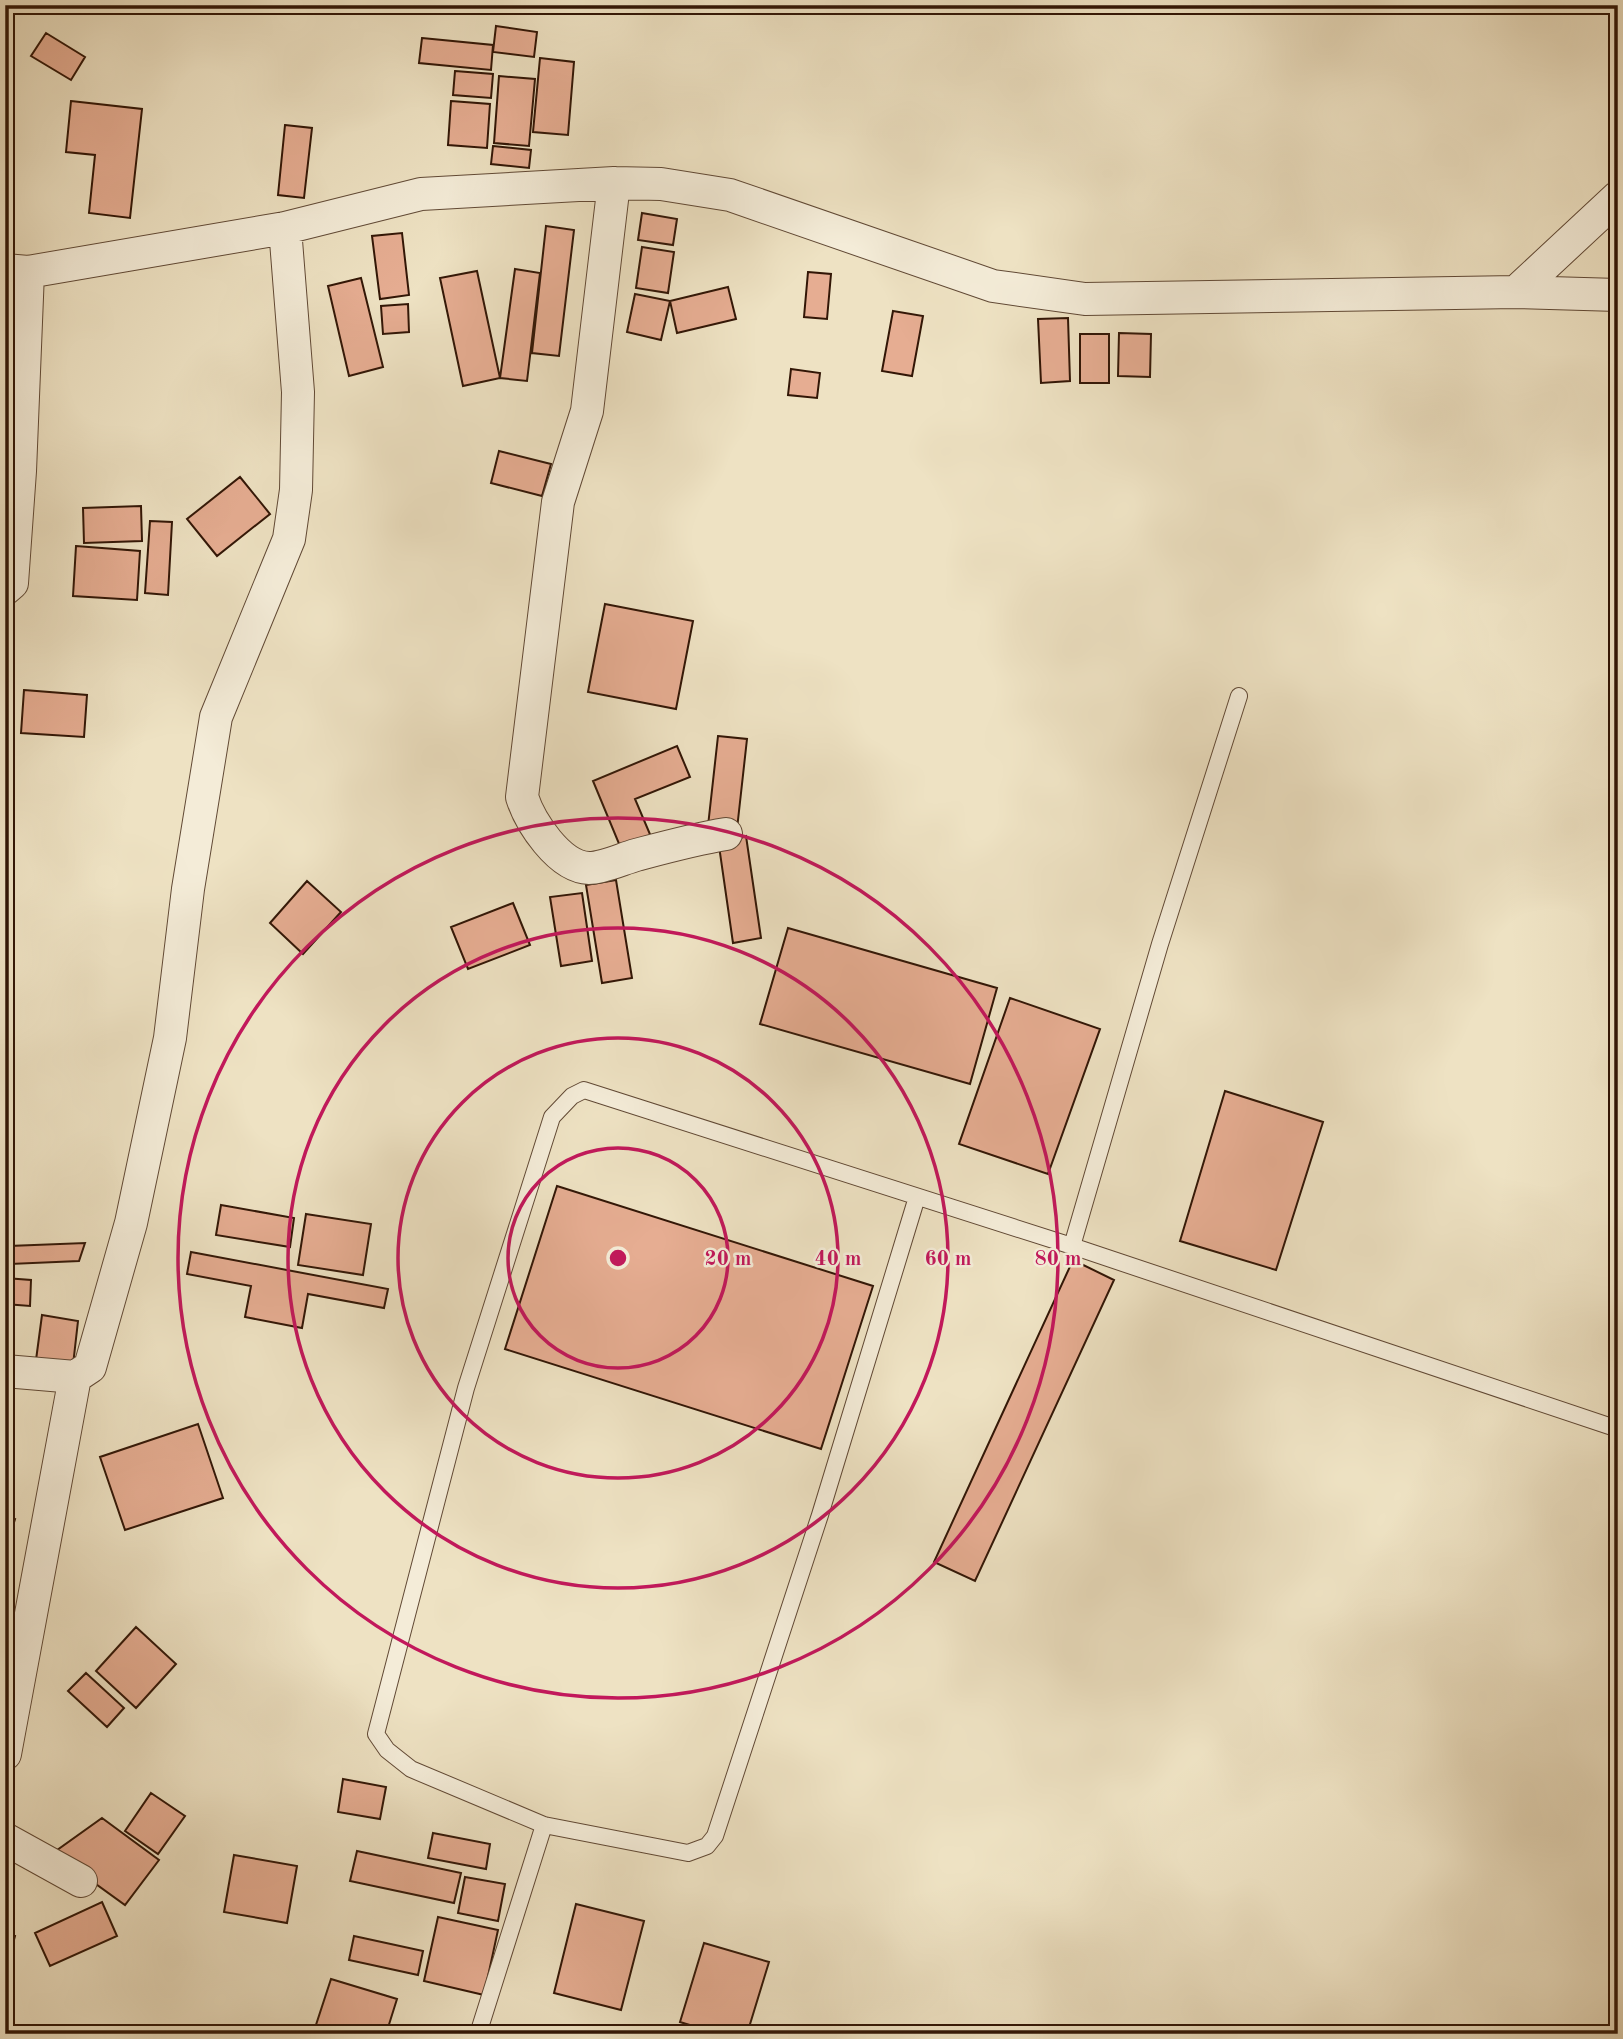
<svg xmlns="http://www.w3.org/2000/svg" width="1623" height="2039" font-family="'Old Standard TT',serif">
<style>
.building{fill:#e6ad92;stroke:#321606;stroke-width:2}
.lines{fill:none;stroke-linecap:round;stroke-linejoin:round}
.lane-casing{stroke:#614935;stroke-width:18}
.street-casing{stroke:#614935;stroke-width:34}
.lane{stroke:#f4ecd8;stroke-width:16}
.street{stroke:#f4ecd8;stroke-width:32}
.ring{fill:none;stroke:#c2185b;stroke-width:3.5}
.centre{fill:#c2185b;stroke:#f4ecd8;stroke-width:3.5}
.ring-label{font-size:21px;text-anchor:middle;font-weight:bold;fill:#c2185b;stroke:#f4ecd8;stroke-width:5;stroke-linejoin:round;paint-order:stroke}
</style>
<rect width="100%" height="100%" fill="#eee2c3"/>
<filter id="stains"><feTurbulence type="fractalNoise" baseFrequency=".00286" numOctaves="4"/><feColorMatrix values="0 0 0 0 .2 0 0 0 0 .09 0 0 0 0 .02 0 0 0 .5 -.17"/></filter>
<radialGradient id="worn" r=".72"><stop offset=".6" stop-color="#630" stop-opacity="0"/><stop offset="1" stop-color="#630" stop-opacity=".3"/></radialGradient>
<path class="building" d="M496,26L537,32L534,57L493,52Z
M46,33L85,57L71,80L31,56Z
M422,38L493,45L491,70L419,63Z
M540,58L574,62L568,135L533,132Z
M455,71L493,74L491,98L453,95Z
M499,76L535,79L529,146L494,143Z
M71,101L142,109L130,218L89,213L95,155L66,152Z
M451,101L490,104L487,148L448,145Z
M285,125L312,128L304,198L278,195Z
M493,146L531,150L529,168L491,164Z
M642,213L677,219L673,245L638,240Z
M546,226L574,230L559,356L532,353Z
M402,233L409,295L380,299L372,236Z
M642,247L674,252L668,293L636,288Z
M515,269L540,273L527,381L500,378Z
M477,271L500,378L463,386L440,278Z
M808,272L831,274L827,319L804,317Z
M361,278L383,367L349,376L328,286Z
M728,287L736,319L677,333L670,301Z
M635,294L670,301L661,340L627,332Z
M408,304L409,332L383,334L381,306Z
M893,311L923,316L912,376L882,371Z
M1068,318L1070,381L1041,383L1038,319Z
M1119,333L1151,334L1150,377L1118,376Z
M1080,334H1109V383H1080Z
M5,361H11L5,471Z
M791,369L820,373L817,398L788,395Z
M499,451L551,464L542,496L491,483Z
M240,477L270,514L217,556L187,519Z
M141,506L142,541L84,543L83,508Z
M150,521L172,522L168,595L145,593Z
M76,546L140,551L137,600L73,596Z
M605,604L693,621L676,709L588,692Z
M24,690L87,695L84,737L21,733Z
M718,736L747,739L737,829L708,826Z
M677,746L690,777L635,799L652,839L622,851L593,781Z
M746,836L761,938L733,943L719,846Z
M616,880L632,978L602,983L586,885Z
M307,881L341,912L303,954L270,923Z
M582,893L592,961L561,966L550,897Z
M513,903L530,945L468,969L451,927Z
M788,928L997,988L970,1084L760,1024Z
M1010,998L1100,1029L1048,1174L959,1144Z
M1225,1091L1323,1122L1276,1270L1180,1241Z
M557,1186L873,1286L821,1449L505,1349Z
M221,1205L294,1218L290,1247L216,1235Z
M306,1214L371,1224L363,1275L298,1265Z
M85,1243L79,1261L10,1264L9,1246Z
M191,1252L388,1289L384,1308L308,1294L302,1328L245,1317L251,1286L187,1274Z
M1073,1260L1114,1280L975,1581L934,1562Z
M5,1278L31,1280L30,1306L5,1304Z
M42,1315L78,1321L73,1365L36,1360Z
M198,1424L223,1498L125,1530L100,1457Z
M5,1518L15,1519L7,1546H5Z
M136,1627L176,1664L136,1708L96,1671Z
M86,1673L124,1708L107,1727L68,1691Z
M343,1779L386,1787L380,1819L338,1812Z
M151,1793L185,1816L158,1854L125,1831Z
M102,1818L159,1860L125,1905L53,1853Z
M433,1833L490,1844L486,1869L428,1858Z
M357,1851L461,1873L454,1903L350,1881Z
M234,1855L297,1866L287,1923L224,1912Z
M465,1877L505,1884L498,1921L458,1913Z
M102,1902L117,1936L50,1966L35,1933Z
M576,1904L644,1921L621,2010L554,1993Z
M438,1917L498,1930L484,1995L424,1981Z
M5,1933L15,1936L5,1974Z
M354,1936L423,1951L418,1975L349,1960Z
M704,1943L769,1962L747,2034H719L680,2022Z
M331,1979L397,1999L386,2034H313Z"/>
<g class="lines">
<defs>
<path id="lane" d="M917,1197L820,1515L715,1836L707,1846L688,1853L544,1825L411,1769L387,1750L376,1734L466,1388L552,1117L572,1096L584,1090L1072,1246L1618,1429
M1072,1246L1160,944L1239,696
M478,2034L544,1825"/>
<path id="street" d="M614,183L587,411L558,502L522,797C530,822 559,867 589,868C603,868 622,859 636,855C666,847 695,839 726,834
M5,270L28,272L285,228L421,194L614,183L661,184L730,195L993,286L1085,299L1516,292L1618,295
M1516,292L1618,197
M5,589L12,583L20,471L28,272
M5,1371L75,1377L90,1367L131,1223L170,1038L188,889L216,717L289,539L296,490L298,392L285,228
M5,1754L75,1377
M5,1839L81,1881"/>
</defs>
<use href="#lane" class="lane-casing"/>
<use href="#street" class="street-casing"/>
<use href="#lane" class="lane"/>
<use href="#street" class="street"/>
</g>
<g class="ring">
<circle cx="618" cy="1258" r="110"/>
<circle cx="618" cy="1258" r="220"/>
<circle cx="618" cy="1258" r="330"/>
<circle cx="618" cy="1258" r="440"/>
</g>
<circle cx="618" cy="1258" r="10" class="centre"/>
<g class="ring-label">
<text x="728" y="1265">20 m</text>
<text x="838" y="1265">40 m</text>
<text x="948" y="1265">60 m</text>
<text x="1058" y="1265">80 m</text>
</g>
<rect width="1623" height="2039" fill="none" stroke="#eee2c3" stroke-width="28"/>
<rect x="7" y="7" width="1609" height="2025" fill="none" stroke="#321606" stroke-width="3.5"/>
<rect x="14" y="14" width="1595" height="2011" fill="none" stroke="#321606" stroke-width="2"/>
<rect width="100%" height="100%" filter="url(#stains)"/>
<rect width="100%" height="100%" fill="url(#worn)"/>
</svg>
